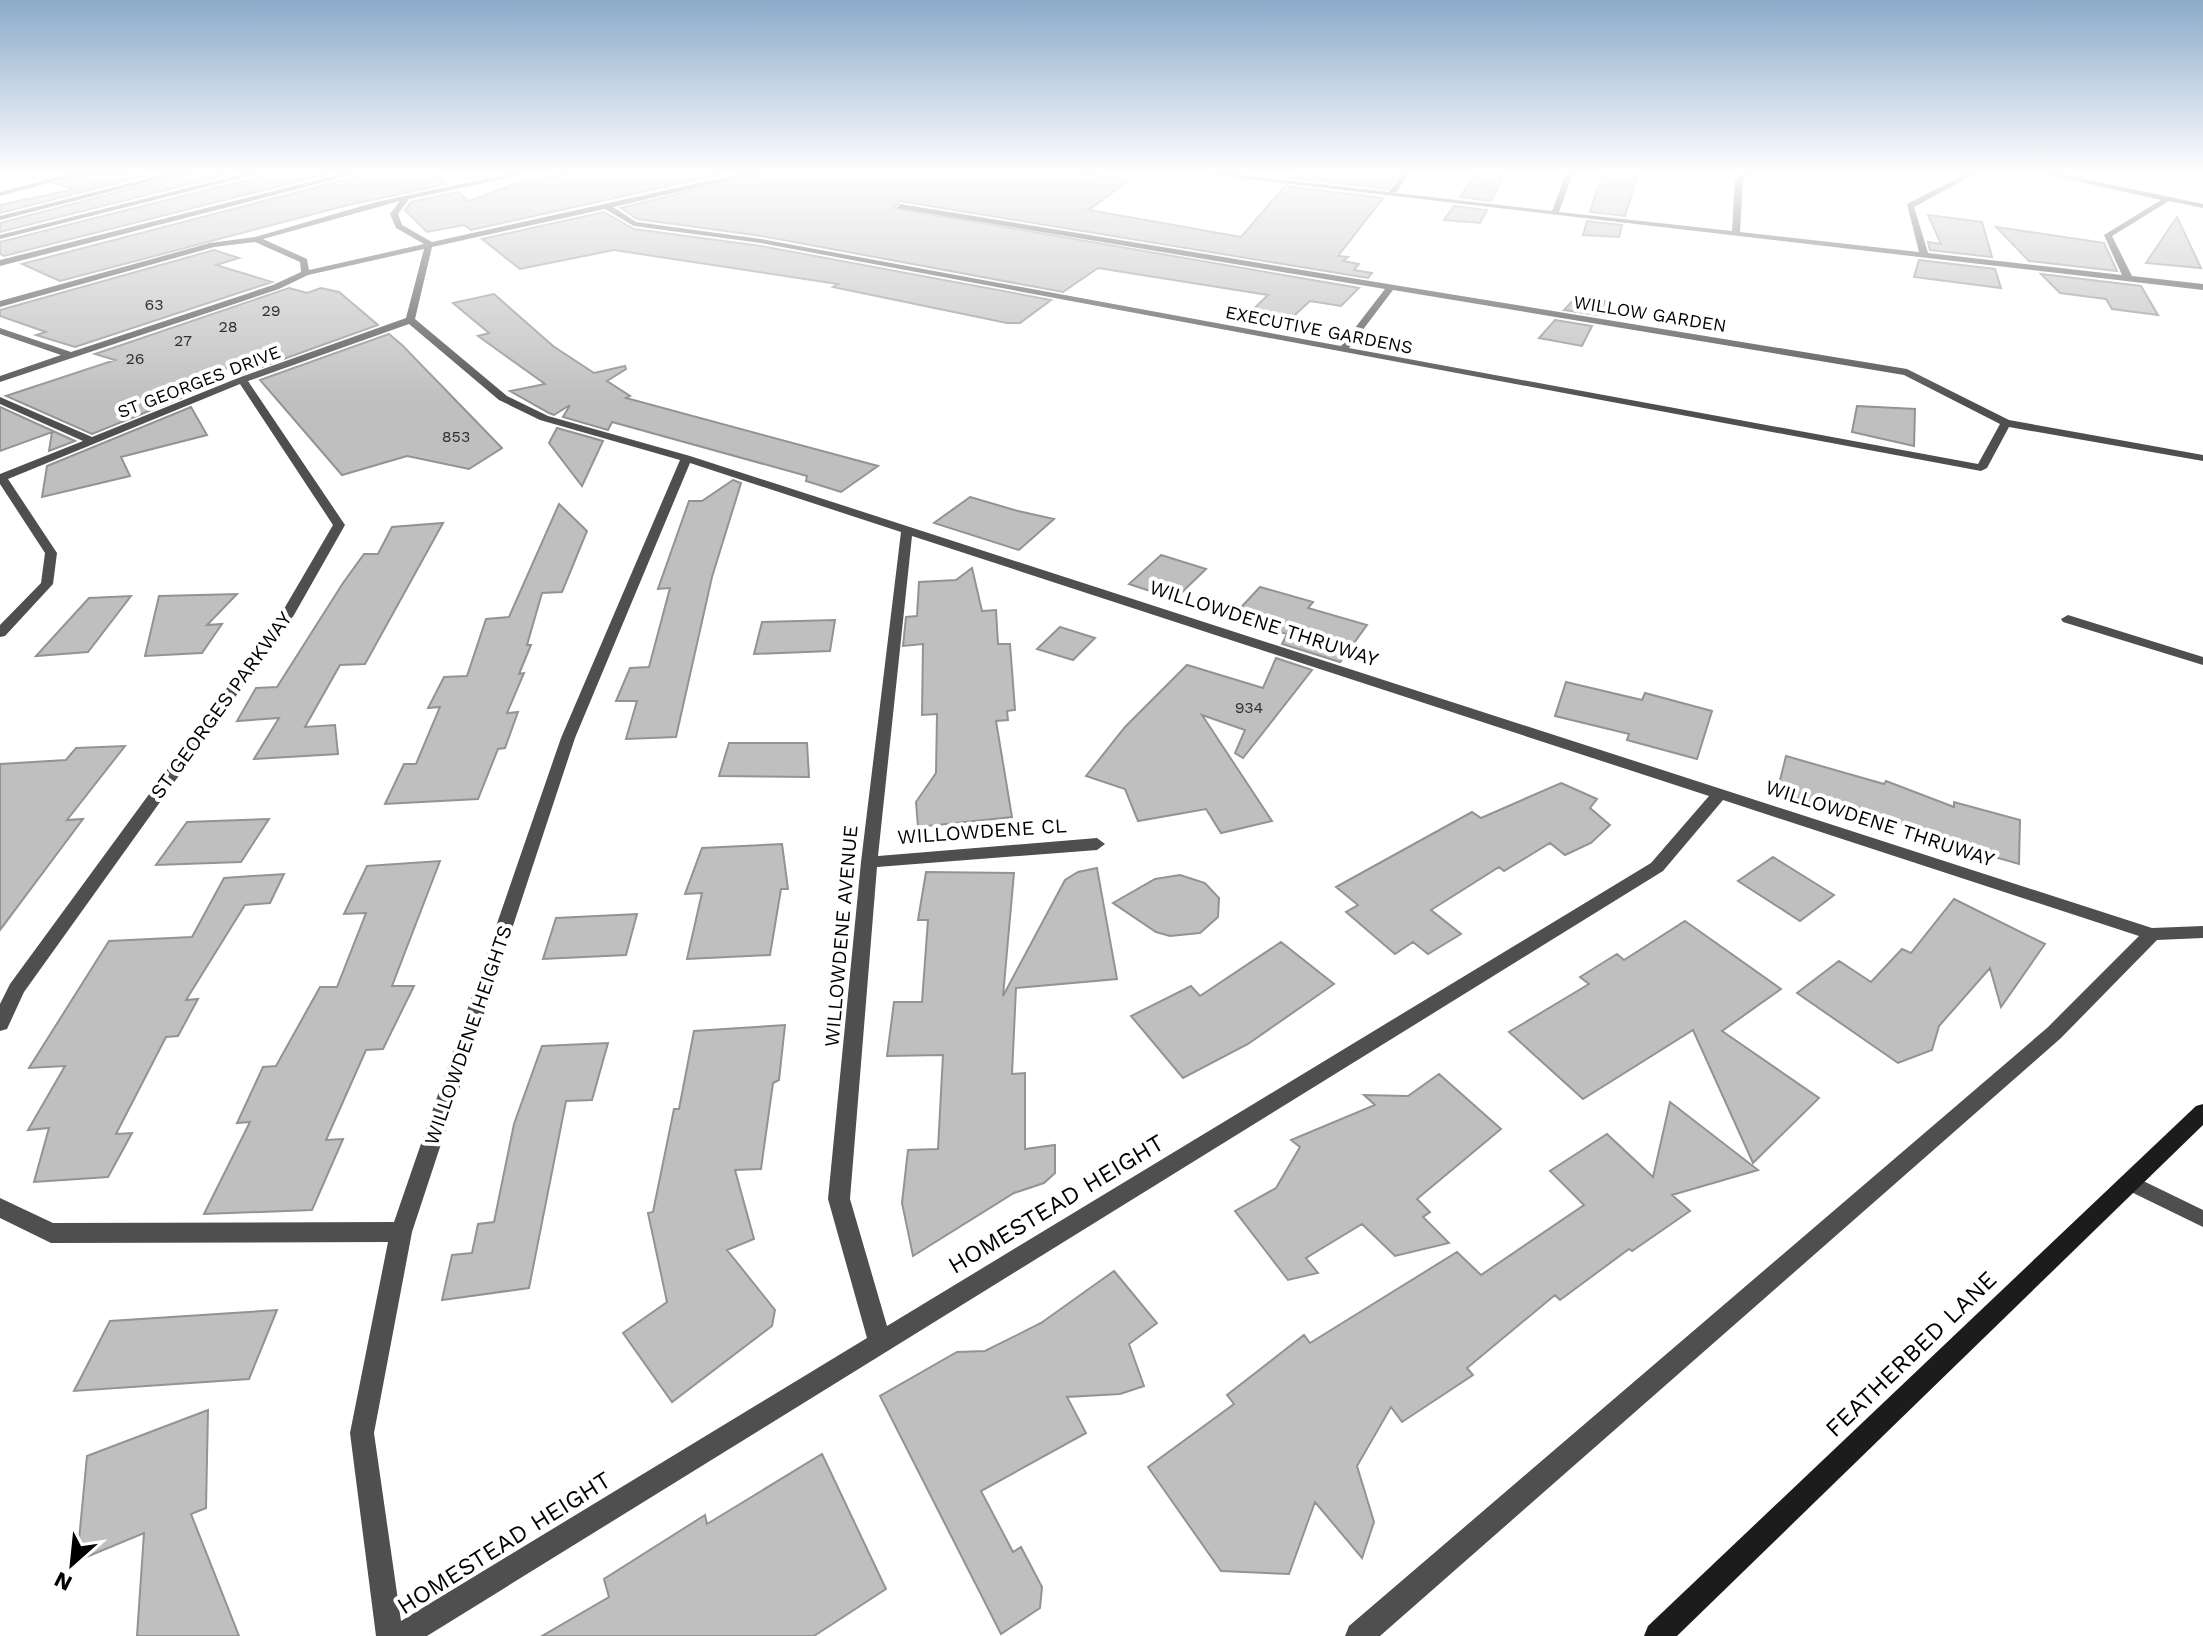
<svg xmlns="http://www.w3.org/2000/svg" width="2203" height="1636" font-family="'Work Sans',sans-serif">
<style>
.building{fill:#bfbfbf;stroke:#939393;stroke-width:2}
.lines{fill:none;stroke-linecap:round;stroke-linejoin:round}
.service{fill:#4f4f4f;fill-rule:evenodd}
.minor{fill:#4f4f4f;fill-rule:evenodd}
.secondary{fill:#1c1c1c;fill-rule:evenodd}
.labels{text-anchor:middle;stroke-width:8;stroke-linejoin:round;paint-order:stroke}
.number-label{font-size:16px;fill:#303030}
.far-street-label{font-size:18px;fill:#000;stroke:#fff}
.street-label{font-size:20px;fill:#000;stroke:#fff}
.near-street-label{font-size:24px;fill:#000;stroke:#fff}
</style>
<rect width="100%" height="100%" fill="#fff"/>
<path class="building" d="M89,173L145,176L0,213V205L75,189L56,184Z
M190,173H233L0,232V223Z
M260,173H331L4,256L0,254V242L258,177Z
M358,173H436L447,184L344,206L60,281L22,264L356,177Z
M567,173H728L471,230L464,225L427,232L405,210L411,202L458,192L469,201L517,183Z
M762,173H1080L1129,180L1089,210L1241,237L1285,186L1383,198L1338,256L1348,257L1343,261L1359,264L1354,270L1372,273L1368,278L900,201L894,208L1359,288L1341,306L1310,301L1283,326L1243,319L1268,295L1098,268L1063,292L762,236L637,219L621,208Z
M1296,173H1398L1388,189L1292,178Z
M1476,173H1505L1491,201L1460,197Z
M1603,173H1638L1625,216L1590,212Z
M1454,206L1487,210L1480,223L1444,220Z
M604,212L634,229L761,246L1051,300L1020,323H1007L833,287L838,284L614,250L520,269L482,239Z
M1928,215L1982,222L1992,257L1930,250L1928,242L1941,244Z
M2177,217L2201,268L2146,263Z
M1587,221L1622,225L1619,237L1583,235Z
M1996,227L2104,243L2117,271L2029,261Z
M214,250L239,258L216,265L272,282L75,347L36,335L46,332L0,316V310Z
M1919,260L1995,269L2001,288L1914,277Z
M2041,274L2141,286L2158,315L2112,309L2106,299L2060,293Z
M289,288L307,293L321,288L339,292L378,325L242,374L226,368L178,386L184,397L92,434L6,396L115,360L95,354Z
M494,294L553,346L594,373L625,366L626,369L607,381L630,396L626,398L878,466L841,492L806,481L807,476L612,422L608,430L563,417L570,405L554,415L549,413L510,391L545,384L478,336L489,333L453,303Z
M1577,296L1606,301L1598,315L1564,310Z
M1555,320L1592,326L1582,346L1539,338Z
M389,334L402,345L502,448L469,469L407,456L342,475L260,380Z
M1857,406L1915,409L1914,446L1852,432Z
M0,407L75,441L49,451L52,432L0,451Z
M191,407L207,435L121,457L130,476L42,497L47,466Z
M557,428L603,441L582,486L549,443Z
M733,480L741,483L712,577L676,737L626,739L637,701H616L630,668L649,667L670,588L658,589L689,501H702Z
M970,497L1018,511L1054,519L1019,550L934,523Z
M559,504L587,531L562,592L542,593L527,645H531L519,674L524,673L507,713L518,712L505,748L498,749L478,799L385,804L404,764H416L440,707L428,708L444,677L467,676L486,619L509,617Z
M443,523L365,664L340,665L305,727L335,725L338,754L254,759L279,718L237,721L256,688L277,687L343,583L364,554H378L392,527Z
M1161,555L1206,569L1175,599L1129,584Z
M972,568L982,611L996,610L998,644H1010L1015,710L1007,711L1008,720L996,721L1012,817L918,827L916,802L936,773L937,714L922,715L923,644L903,646L906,617L917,616L919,582L956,580Z
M1260,587L1313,602L1308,608L1367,625L1340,662L1282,644L1287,634L1232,617Z
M237,594L207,625L222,624L202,653L145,656L159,596Z
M131,596L88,652L36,656L89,598Z
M835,620L830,651L754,654L762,622Z
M1060,627L1095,638L1073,660L1037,649Z
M1276,658L1312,670L1243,758L1235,753L1245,730L1202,715L1272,821L1221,833L1206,809L1138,821L1125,789L1086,776L1125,727L1187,665L1263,688Z
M1566,682L1642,700L1645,693L1712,711L1697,759L1627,740L1629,734L1555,716Z
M729,743H807L809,777L719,776Z
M125,746L67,820L83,819L0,930V764L66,760L76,748Z
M1786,756L1884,784L1886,781L1954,807V802L2020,820L2019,864L1953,845L1850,804L1848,813L1777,792Z
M1561,783L1597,799L1590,808L1610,825L1591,843L1565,855L1550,843L1504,871L1499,867L1431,910L1461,934L1428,954L1413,942L1395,954L1346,912L1358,905L1336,887L1472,812L1481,818Z
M269,819L241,862L156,865L187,822Z
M782,844L788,889H781L770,955L687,959L702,893L685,894L702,848Z
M1773,857L1834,895L1800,921L1738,881Z
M440,861L392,986H414L383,1049L366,1050L326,1140L343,1139L312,1210L204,1214L250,1122L237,1123L263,1067L276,1066L320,987H337L366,913L344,914L367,866Z
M1097,868L1117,979L1016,988L1012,1074L1025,1073V1149L1055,1145V1173L1044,1183L1014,1193L913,1256L902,1203L908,1150L938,1149L943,1055L887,1056L894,1002H922L928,920H918L926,872L1014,873L1003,996L1065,880L1078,872Z
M284,874L270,903L245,905L186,1000L198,999L178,1036L166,1037L116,1134L132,1133L108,1177L34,1182L49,1128L28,1130L65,1066L29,1068L109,941L192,937L224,878Z
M1180,875L1205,883L1219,898L1218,917L1200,933L1170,936L1156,932L1113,903L1155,879Z
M1954,899L2045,944L2001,1007L1990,968L1939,1026L1932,1050L1898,1063L1797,993L1839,961L1871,982L1902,949L1911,953Z
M637,914L626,955L543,959L556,918Z
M1685,921L1781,989L1722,1031L1819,1098L1753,1163L1693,1030L1583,1099L1509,1032L1589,984L1580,977L1617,954L1624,960Z
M1281,942L1334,984L1248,1044L1183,1078L1131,1016L1191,986L1200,996Z
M785,1025L779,1080L773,1083L761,1169L735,1170L754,1239L727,1250L775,1310L772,1326L672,1402L623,1333L667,1302L648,1213L653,1212L674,1109H679L694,1031Z
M608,1043L592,1100L566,1101L529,1288L442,1300L452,1255L472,1253L478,1224L494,1222L514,1124L542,1046Z
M1439,1074L1501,1129L1417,1199L1430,1212L1423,1217L1449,1243L1395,1256L1362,1224L1306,1258L1318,1273L1288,1280L1235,1211L1276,1188L1300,1147L1291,1140L1375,1105L1364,1095L1408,1096Z
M1670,1102L1758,1170L1672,1195L1690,1211L1632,1251L1629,1249L1560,1300L1555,1295L1467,1368L1473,1375L1402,1422L1391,1407L1357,1466L1374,1522L1362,1558L1315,1502L1289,1574L1221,1571L1148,1467L1234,1404L1227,1395L1304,1335L1310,1343L1457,1252L1481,1275L1584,1205L1550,1171L1607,1134L1653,1177Z
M1114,1271L1157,1323L1129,1344L1144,1386L1120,1394L1067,1397L1086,1433L981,1491L1013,1552L1021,1547L1042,1587L1040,1608L1001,1634L880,1396L957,1352L985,1351L1041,1323Z
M277,1310L249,1379L74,1391L110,1321Z
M208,1410L206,1508L191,1514L239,1636H137L144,1533L77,1561L87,1456Z
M822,1454L886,1589L814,1636H542L609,1597L604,1579L705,1515L707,1524Z"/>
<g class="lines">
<path class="service" d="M2131,1175L2203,1210V1227L2125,1189L2122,1183L2125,1177Z"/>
<path class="minor" d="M73,173H86L0,196V192Z
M170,173H183L0,220V216Z
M247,173L257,174L0,239V235Z
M345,173L355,174L0,266V260Z
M514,173H530L409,199L398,214L402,225L432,242L744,173H759L613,207L636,222L761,239L1341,346L1385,289L897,208L900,204L1907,369L2009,420L2203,455V461L2009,427L1987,468L1981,471L761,243L634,226L605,209L432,247L415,319L507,396L548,416L690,456L2152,928L2203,926V938L2157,940L2061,1038L1380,1636H1345L1349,1626L2047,1028L2139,936L1723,800L1663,871L427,1636H376L350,1433L388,1242L51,1243L0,1218V1198L53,1223L394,1222L561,738L680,460L540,420L499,400L409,324L248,381L345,525L294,615L24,992L7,1029L0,1031V1004L10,984L281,614L333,525L240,384L8,479L57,553L53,584L5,636L0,637V625L41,583L45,553L0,484V474L83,441L0,404V397L92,437L238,378L406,318L424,249L308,275L279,289L0,382V376L61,355L0,334V328L71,352L273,285L301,272L300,262L255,242L214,247L0,307V301L210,243L255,237L376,202ZM400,201L390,214L396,228L424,244L309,270L307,259L263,239ZM1393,290L1904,375L2000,424L1978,464L1349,348ZM690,463L901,532L861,862L828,1199L867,1338L401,1621L374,1433L412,1232L575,738ZM912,536L1709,796L1651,863L887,1326L850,1199L877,867L1097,850L1105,844L1097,838L878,856Z
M1197,173H1223L1389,192L1402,173H1409L1396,193L1552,211L1566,173H1573L1559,212L1732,231L1735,179L1745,173H1754L1743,180L1740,232L1919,252L1907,204L1968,173H1977L1914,207L1928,253L2122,275L2104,235L2161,200L2041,173H2056L2203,204V208L2169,201L2112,236L2132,276L2203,284V290Z
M2068,615L2203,657V665L2063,622L2061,619Z"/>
<path class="secondary" d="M2203,1104V1125L1677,1636H1644L1648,1626L2196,1106Z"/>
</g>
<linearGradient id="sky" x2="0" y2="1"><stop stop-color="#8aabca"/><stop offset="0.43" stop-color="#fff"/><stop offset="1" stop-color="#fff" stop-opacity="0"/></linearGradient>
<rect width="2203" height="402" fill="url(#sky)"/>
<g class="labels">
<g class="number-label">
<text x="154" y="310">63</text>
<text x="271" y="316">29</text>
<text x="228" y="332">28</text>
<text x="183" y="346">27</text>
<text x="135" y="364">26</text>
<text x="456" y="442">853</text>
<text x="1249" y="713">934</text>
</g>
<g class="far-street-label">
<text transform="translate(1650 314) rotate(9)" y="6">WILLOW GARDEN</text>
<text transform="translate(1319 330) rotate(11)" y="6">EXECUTIVE GARDENS</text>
<text transform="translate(199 382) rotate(-21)" y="6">ST GEORGES DRIVE</text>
</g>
<g class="street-label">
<text transform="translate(1264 623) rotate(18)" y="7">WILLOWDENE THRUWAY</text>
<text transform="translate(221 705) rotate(-54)" y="7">ST GEORGES PARKWAY</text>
<text transform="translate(1880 823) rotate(18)" y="7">WILLOWDENE THRUWAY</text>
<text transform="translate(982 831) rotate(-4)" y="7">WILLOWDENE CL</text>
<text transform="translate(841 936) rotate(-85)" y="7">WILLOWDENE AVENUE</text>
<text transform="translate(468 1035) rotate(-71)" y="7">WILLOWDENE HEIGHTS</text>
</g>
<g class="near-street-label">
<text transform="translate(1056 1204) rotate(-31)" y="8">HOMESTEAD HEIGHT</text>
<text transform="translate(1911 1354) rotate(-44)" y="8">FEATHERBED LANE</text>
<text transform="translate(504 1543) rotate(-32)" y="8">HOMESTEAD HEIGHT</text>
</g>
</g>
<g transform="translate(72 1564) rotate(207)" stroke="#ffffff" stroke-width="6" paint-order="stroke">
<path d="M0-6L14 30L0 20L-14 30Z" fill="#000000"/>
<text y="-12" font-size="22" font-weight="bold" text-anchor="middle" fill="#000000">N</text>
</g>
</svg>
